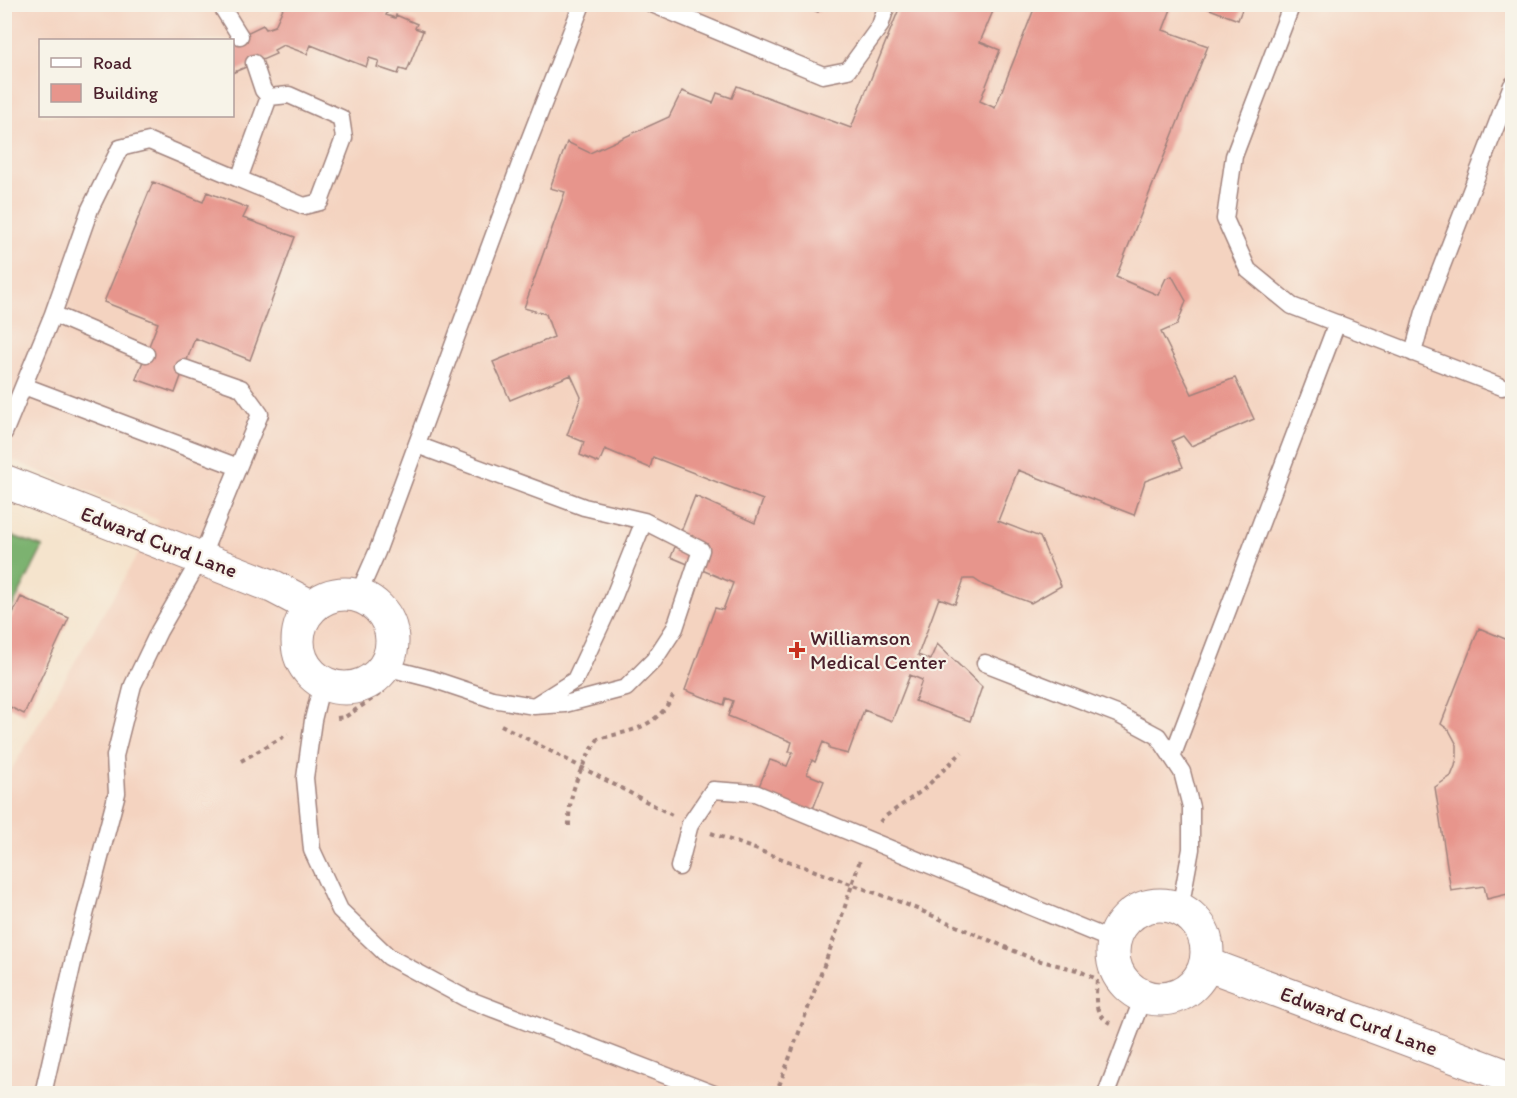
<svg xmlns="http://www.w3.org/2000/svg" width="1517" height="1098" font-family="Itim,sans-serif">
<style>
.built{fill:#f4d3c0;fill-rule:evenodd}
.forest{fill:#7cb26f;stroke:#63684d;stroke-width:1.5}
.building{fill:#e7958c}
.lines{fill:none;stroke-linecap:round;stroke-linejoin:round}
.lane-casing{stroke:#a0827c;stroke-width:19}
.street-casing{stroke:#a0827c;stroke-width:35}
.path{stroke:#a0827c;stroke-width:4;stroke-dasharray:4.5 4.5;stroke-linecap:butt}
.lane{stroke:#fff;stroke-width:16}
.street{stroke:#fff;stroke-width:33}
.poi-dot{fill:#c8321e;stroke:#f7f3e8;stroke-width:2}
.labels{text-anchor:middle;stroke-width:4.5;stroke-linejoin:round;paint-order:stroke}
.street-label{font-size:21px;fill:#4a1f2b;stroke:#f7f3e8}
.poi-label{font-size:21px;fill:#4a1f2b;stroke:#f7f3e8;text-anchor:start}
</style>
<rect width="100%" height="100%" fill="#f7f3e8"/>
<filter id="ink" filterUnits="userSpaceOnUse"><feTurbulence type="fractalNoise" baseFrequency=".0167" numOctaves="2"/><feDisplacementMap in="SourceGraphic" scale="12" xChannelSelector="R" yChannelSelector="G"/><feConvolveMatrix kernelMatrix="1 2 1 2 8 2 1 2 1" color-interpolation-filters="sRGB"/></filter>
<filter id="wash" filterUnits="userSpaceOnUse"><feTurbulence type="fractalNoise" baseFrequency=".008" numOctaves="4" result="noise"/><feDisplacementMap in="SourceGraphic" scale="24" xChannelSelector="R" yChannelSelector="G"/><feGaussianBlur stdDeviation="1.35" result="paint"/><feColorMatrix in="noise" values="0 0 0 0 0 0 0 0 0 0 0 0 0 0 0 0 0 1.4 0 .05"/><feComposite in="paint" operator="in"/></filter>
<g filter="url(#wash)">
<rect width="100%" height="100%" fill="#f5e4cd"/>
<path class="built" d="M5,5H1512V1093L5,1094V781L158,520L5,457ZM40,40H232V116H40Z"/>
<path class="forest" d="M5,533L43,547L5,622L4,533Z"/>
<g id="blocks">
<path class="building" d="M281,4H391L386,15L395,18L396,15L417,24L415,28L423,31L407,71L400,69L398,74L377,67L379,61L369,58L366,67L311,45L307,54L283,45L274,50L276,54L232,73V40L263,25L266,29L275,26L284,6Z
M798,4H821L818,12Z
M901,4H996L980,42L1000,50L980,101L995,108L1036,4H1101L1108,7L1110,4H1173L1163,30L1208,46L1116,277L1158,295L1166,278L1172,276L1186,301L1177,325L1161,332L1192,394L1235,378L1254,419L1191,446L1183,436L1172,441L1183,467L1145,481L1134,515L1018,470L998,521L1040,537L1061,586L1031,603L983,585L974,579H964L955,604L939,598L918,655L930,660L937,644L982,687L970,721L915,701L922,680L910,675L892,721L864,710L848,754L829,749V745L823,742L815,762L812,760L807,774L824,781L809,819L754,798L770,760L787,766L793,752H789L792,742L728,716L733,701L726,698L724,705L685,690L715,608L723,610L733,583L671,557L695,496L755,523L763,500L653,457L650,468L605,449L599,463L580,455L584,442L567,435L581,397L571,375L510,400L493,362L554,337L546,314L524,308L565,192L550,188L567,142L590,153L669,117L682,91L713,103L717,93L732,98L737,86L851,128Z
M1197,4H1244L1238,20Z
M153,182L203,202L207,192L248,208L243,218L295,237L250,360L195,338L175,393L136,379L158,323L104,302Z
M21,597L69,618L24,714L4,704V631Z
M1479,628L1510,641L1512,634V893L1487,899L1484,886L1451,891L1435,787L1451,776L1455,766L1457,757V745L1449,730L1441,724Z"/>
</g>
</g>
<g filter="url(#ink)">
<use href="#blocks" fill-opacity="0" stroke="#a0827c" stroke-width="1.5"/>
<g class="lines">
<defs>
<path id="lane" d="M220,4L240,36
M652,4L823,75L848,70L880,26L887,4
M1292,4L1234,156L1225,219L1248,270L1292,306L1502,387
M254,63L263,90L269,97
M53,314L90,209L120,148L149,141L239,179L269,97L289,95L341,118L344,138L320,202L304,206L239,179
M1413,353L1424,312L1512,85
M24,386L238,467
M4,433L53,314L146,354
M358,595L377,552L523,156L582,4
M985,663L1117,714L1158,736L1182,772L1191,807V849L1180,909
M385,667L432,679L492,699L534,706L565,704L626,688L654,660L675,628L701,550L644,521L584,507L417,445
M322,683L313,720L305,778L312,850L340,910L389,957L465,998L714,1094
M537,704L575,680L612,601L644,521
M1172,757L1337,323
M679,867L690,824L713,790L755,793L1114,941
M43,1094L76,949L117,793L115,756L133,685L159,631L201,558L260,414L241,388L184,368
M1106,1094L1143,997"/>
<path id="street" d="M4,481L274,587L312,607
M298 641a47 47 0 1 1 94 0a47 47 0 1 1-94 0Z
M1113 952a47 47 0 1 1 94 0a47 47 0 1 1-94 0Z
M1206,964L1512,1078"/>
</defs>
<use href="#lane" class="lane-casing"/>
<use href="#street" class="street-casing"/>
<path class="path" d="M337,718L345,717L384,691
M501,725L672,815
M241,761L288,734
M880,822L883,818L923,790L962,752
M569,826C568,792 581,766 598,739C632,730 655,729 673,696
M711,833L903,903L1033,959L1077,970L1097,979C1096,997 1092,1013 1110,1023
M776,1094L838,928L860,860"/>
<use href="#lane" class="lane"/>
<use href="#street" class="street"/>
</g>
</g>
<path class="poi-dot" d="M794 641h6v6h6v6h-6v6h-6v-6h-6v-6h6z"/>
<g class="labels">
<g class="street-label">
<text transform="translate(159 542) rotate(21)" y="7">Edward Curd Lane</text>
<text transform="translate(1359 1021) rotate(20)" y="7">Edward Curd Lane</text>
</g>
<g class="poi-label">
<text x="810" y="645">Williamson<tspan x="810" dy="24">Medical Center</tspan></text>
</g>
</g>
<rect width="1517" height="1098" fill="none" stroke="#f7f3e8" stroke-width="24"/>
<rect x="39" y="39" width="195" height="78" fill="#f7f3e8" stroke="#b29e9c" stroke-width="1.5"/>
<rect x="51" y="58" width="30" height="9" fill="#ffffff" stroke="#b29e9c" stroke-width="1.5"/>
<text x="93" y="69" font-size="18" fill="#4a1f2b">Road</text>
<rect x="51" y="84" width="30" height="18" fill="#e7958c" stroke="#b29e9c" stroke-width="1.5"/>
<text x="93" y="99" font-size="18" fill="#4a1f2b">Building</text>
</svg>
